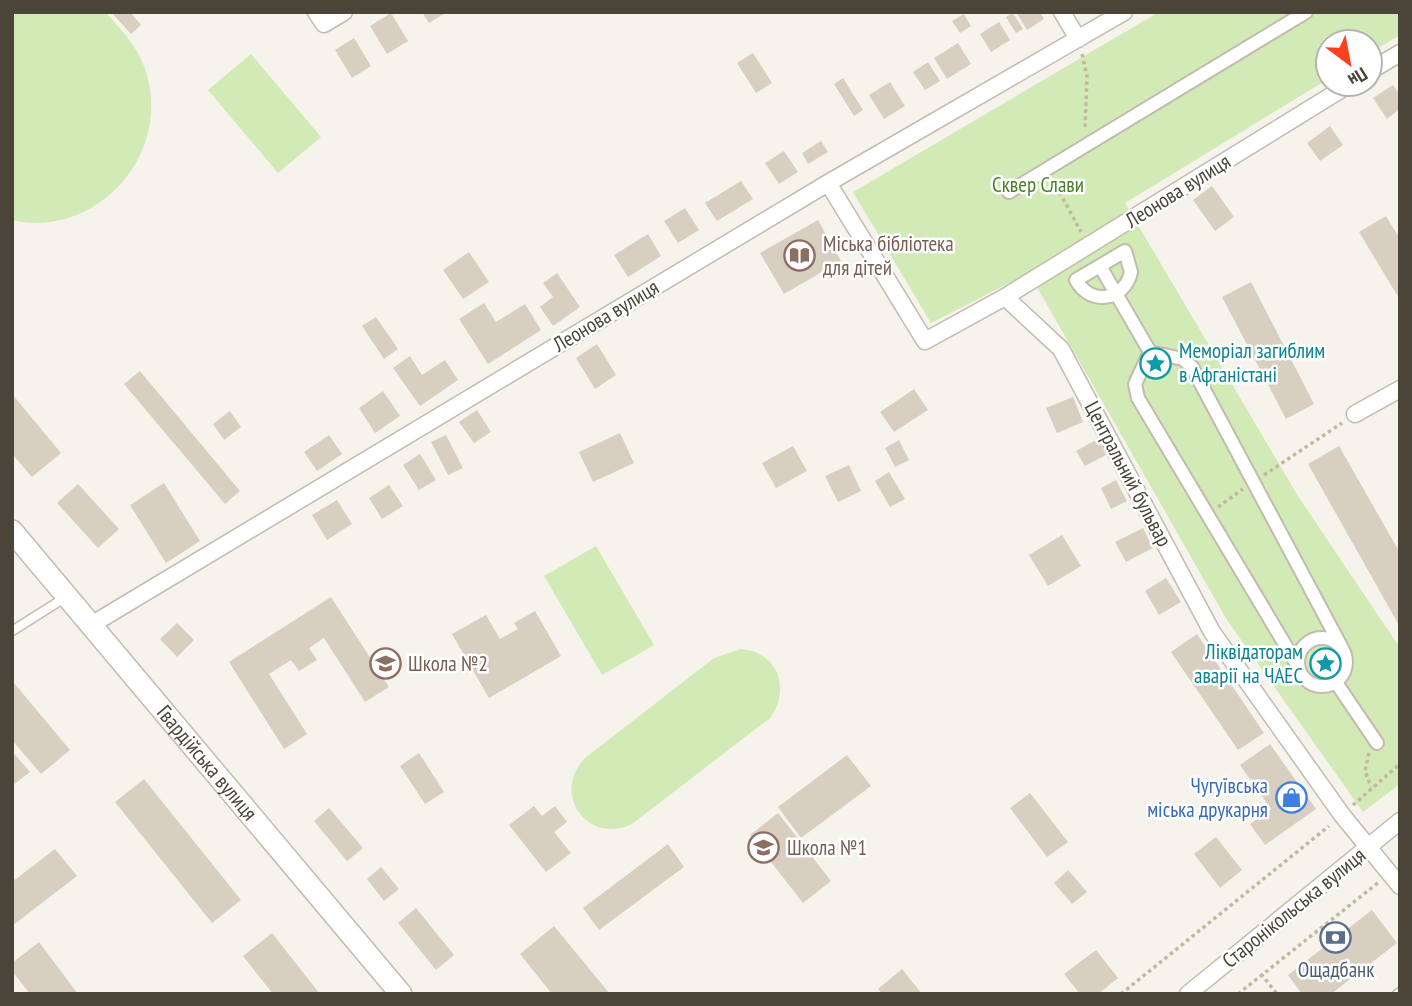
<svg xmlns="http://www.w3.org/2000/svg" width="1412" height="1006" font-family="'PT Sans Narrow',sans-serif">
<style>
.green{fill:#d2eab5}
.building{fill:#d8cfc1}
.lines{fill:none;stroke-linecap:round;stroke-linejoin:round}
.service-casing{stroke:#c2bbae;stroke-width:11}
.pedestrian-casing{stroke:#c2bbae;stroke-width:16}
.minor-casing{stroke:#c2bbae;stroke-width:19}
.tertiary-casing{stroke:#c2bbae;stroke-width:24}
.path{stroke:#c4b79f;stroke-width:3.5;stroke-dasharray:3.5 3.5;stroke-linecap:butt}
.service{stroke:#fff;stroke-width:8}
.pedestrian{stroke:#fff;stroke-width:12}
.minor{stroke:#fff;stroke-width:16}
.tertiary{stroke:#fff;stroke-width:21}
.labels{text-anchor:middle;stroke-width:5;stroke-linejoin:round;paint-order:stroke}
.park-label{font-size:21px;fill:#4a7f2a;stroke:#fff}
.street-label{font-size:21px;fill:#4b4439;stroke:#fff}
.education-label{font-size:21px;fill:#785e54;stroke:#fff;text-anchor:start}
.culture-label{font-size:21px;fill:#0d838f;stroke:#fff;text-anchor:start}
.shop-label{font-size:21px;fill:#366cbe;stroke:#fff;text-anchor:end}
.service-label{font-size:21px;fill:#4e5e75;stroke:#fff}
</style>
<rect width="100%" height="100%" fill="#f6f3ec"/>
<path class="green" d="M12,12H105C124,32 142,52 148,79C168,159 94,239 12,220Z
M1159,12H1400V35L1370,53V42H1328V79L1125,203L1298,496L1400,648V784L1363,812L1227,620L1029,273L931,323L853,192Z
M251,54L321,137L278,173L208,90Z
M596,546L654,645L602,675L544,576Z
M741,649C778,652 791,689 770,718L632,824C587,845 551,794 585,758L714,658Z"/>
<path class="building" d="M111,12H130L141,25L131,34Z
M422,12H447L429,23Z
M1016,12H1040L1044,19L1027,30Z
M391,13L408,41L387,54L370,26Z
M1013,13L1023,29L1016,33L1006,17Z
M964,14L971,26L960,33L952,21Z
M999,22L1010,40L991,52L980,34Z
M354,38L371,66L352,78L335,50Z
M958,43L971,64L947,79L934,58Z
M753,53L772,83L756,93L737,63Z
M928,62L940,81L925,90L913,72Z
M843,78L863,110L854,116L834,84Z
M890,82L905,106L884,119L869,95Z
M1393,85L1400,95V109L1387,119L1373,98Z
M1330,126L1343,145L1320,161L1307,143Z
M821,141L828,152L808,164L802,153Z
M784,151L798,172L779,184L765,163Z
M741,181L753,199L717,221L705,203Z
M1212,186L1234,217L1215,231L1193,200Z
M685,208L699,230L678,243L664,221Z
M1386,216L1400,239V300L1359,232Z
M818,220L841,261L784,294L760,253Z
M648,234L661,256L628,277L614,255Z
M469,252L489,282L463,299L443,270Z
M557,273L580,307L553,326L540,307L553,297L543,283Z
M1251,282L1314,404L1286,419L1222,297Z
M484,303L496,322L525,304L541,330L488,364L459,319Z
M376,317L398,349L384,359L362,326Z
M597,344L616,375L595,389L576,358Z
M410,356L422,375L445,360L458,380L420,406L393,368Z
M140,371L240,491L225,504L124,384Z
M914,389L928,410L894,432L880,412Z
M383,391L400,416L375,433L359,408Z
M12,394L61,453L32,477L12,454Z
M1073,397L1083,422L1057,433L1046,408Z
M477,410L491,432L474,443L459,422Z
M230,411L241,427L224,440L213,424Z
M620,433L634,463L593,482L579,452Z
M329,435L342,454L317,471L304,452Z
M446,435L463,468L448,475L431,442Z
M1098,439L1106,455L1085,466L1076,451Z
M899,440L909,460L895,467L885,448Z
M793,446L807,471L776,488L762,463Z
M1339,446L1400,553V627L1308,464Z
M420,454L436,480L419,490L403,465Z
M849,465L861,491L838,502L825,476Z
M889,472L905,499L890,507L875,481Z
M1116,480L1127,501L1111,509L1101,488Z
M164,483L200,541L166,563L130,505Z
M78,484L119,529L98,548L57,503Z
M389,485L403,506L382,519L369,498Z
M337,500L352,524L327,540L312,515Z
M1143,528L1153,548L1126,562L1115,542Z
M1062,535L1081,566L1048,586L1029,555Z
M1166,578L1181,602L1159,615L1145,591Z
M331,597L389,687L365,702L324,638L309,648L317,660L299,671L291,660L269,674L307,734L284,749L229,662Z
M535,611L561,656L489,698L452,634L486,615L500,639L518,629L514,623Z
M177,623L194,640L177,657L160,639Z
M1197,634L1264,733L1238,750L1171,652Z
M14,683L70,750L41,774L12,740Z
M1270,744L1316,809L1265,845L1250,824L1271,809L1240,765Z
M12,751L30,772L12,786Z
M419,753L444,792L425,804L400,766Z
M847,755L871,786L801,838L778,807Z
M144,779L241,900L212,923L115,802Z
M1030,793L1068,842L1047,857L1010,808Z
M534,806L542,816L555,806L567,822L554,832L571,853L546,872L509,825Z
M329,808L363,848L347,861L314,821Z
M778,813L831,881L803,903L750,835Z
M1216,837L1242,870L1220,888L1194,854Z
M668,844L684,867L599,930L583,908Z
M55,849L77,876L12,926V882Z
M381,867L399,889L384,901L367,879Z
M1068,870L1087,892L1072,904L1054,883Z
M416,908L454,955L436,970L398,923Z
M1372,910L1397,943L1331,994H1302L1288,975Z
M554,926L610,994H552L520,954Z
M272,933L320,994H273L243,956Z
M39,942L78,994H30L12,971V963Z
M1096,950L1118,978L1098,994H1080L1064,974Z
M902,969L922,994H882L878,989Z"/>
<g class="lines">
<defs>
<path id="service" d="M12,631L66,597
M1397,994L1400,992"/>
<path id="pedestrian" d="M1009,192L1306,12
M1125,251L1131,272C1125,300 1091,307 1076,280Z
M1100,266L1150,352L1183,359L1192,367L1342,648
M1150,352L1135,384L1138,398L1299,668
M1298 662a24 24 0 1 1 48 0a24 24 0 1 1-48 0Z
M1335,681L1377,743"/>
<path id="minor" d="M316,12L324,24L344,12
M1062,12L1078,39
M1370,71L1400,53
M828,183L925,341L1005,297L1061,349L1212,632L1342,815L1400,886
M1005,297L1350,84
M1355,414L1400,389
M91,625L828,183L1124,12
M1188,994L1400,821"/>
<g id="tertiary">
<path id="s1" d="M12,531L401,994"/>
</g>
</defs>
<use href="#service" class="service-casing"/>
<use href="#pedestrian" class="pedestrian-casing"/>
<use href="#minor" class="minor-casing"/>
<use href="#tertiary" class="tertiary-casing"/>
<path class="path" d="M1082,54L1087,76L1085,130
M1053,180L1081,232
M1264,475L1342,423
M1218,507L1243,489
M1369,753L1365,771L1371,787
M1353,805L1400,764
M1261,974L1277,994
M1121,994L1329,826
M1238,994L1379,882"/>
<use href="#service" class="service"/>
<use href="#pedestrian" class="pedestrian"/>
<use href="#minor" class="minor"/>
<use href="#tertiary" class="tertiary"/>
</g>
<defs>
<symbol id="library-ring" viewBox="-11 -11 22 22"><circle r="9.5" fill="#fff" stroke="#8d6e63" stroke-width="1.5"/><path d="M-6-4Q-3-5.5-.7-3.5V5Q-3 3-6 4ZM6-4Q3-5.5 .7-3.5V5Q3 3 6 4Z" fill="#8d6e63"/></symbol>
<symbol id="sight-ring" viewBox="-11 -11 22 22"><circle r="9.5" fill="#fff" stroke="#0f9aa8" stroke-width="1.5"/><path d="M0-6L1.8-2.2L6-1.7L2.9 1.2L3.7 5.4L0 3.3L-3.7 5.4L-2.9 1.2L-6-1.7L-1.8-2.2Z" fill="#0f9aa8"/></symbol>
<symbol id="school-ring" viewBox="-11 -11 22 22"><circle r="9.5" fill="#fff" stroke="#8d6e63" stroke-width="1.5"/><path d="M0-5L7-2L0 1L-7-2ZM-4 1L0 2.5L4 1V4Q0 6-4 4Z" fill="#8d6e63"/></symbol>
<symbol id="shop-ring" viewBox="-11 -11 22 22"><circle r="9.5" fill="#fff" stroke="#3f7fe0" stroke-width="1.5"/><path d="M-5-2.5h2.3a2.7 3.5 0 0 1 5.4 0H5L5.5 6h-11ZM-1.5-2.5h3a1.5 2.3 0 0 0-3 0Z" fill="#3f7fe0"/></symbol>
<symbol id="bank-ring" viewBox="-11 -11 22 22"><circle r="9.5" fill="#fff" stroke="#5c6f8a" stroke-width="1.5"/><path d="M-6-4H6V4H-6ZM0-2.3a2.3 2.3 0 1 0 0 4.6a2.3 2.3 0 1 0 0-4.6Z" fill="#5c6f8a"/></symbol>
</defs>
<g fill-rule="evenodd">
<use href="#library-ring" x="782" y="238" width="35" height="35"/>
<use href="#sight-ring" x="1138" y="346" width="35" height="35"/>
<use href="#school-ring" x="368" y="646" width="35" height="35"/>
<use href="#sight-ring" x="1308" y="646" width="35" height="35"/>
<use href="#shop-ring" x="1274" y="780" width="35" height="35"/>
<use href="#school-ring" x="746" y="830" width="35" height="35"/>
<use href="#bank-ring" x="1318" y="920" width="35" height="35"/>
</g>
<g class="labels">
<g class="park-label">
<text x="1038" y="192">Сквер Слави</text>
</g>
<g class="street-label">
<text transform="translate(1178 191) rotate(-32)" y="7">Леонова вулиця</text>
<text transform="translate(606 316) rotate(-31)" y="7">Леонова вулиця</text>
<text transform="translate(1128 474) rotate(62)" y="7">Центральний бульвар</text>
<text dy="7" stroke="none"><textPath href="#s1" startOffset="303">Гвардійська вулиця</textPath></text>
<text transform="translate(1294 908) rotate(-39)" y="7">Старонікольська вулиця</text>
</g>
<g class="education-label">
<text x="823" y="251">Міська бібліотека<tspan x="823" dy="24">для дітей</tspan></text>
<text x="408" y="671">Школа №2</text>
<text x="787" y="855">Школа №1</text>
</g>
<g class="culture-label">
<text x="1179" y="358">Меморіал загиблим<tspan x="1179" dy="24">в Афганістані</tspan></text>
<text x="1303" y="659" text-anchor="end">Ліквідаторам<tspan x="1303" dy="24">аварії на ЧАЕС</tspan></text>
</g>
<g class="shop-label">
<text x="1268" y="793">Чугуївська<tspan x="1268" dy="24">міська друкарня</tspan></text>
</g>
<g class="service-label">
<text x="1336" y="977">Ощадбанк</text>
</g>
</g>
<rect width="1412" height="1006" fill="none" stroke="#4b4439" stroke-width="28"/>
<g transform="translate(1349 63) rotate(148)"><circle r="33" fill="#ffffff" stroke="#b7b4b0" stroke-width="2"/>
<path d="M0-5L12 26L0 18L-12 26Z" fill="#fc3f1d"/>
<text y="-10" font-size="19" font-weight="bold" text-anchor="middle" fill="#4b4439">Пн</text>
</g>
</svg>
